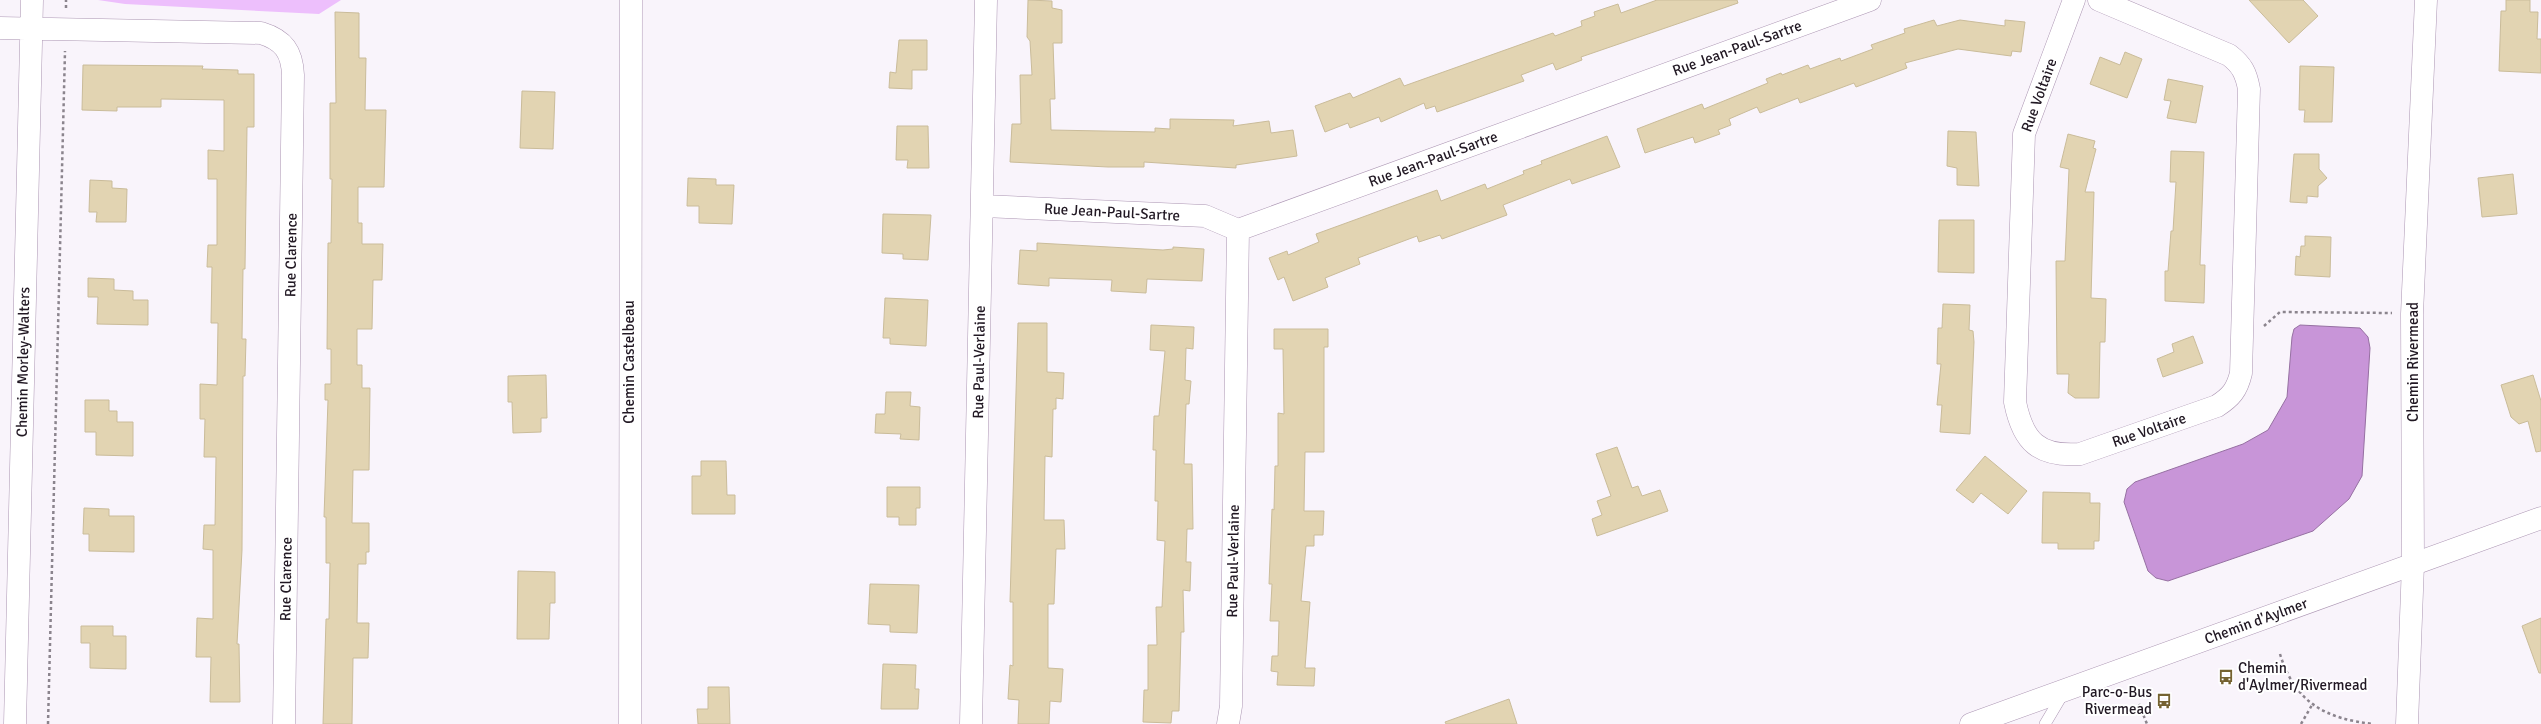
<svg xmlns="http://www.w3.org/2000/svg" width="2541" height="724" font-family="Signika,sans-serif">
<style>
.green{fill:#edbffc}
.water{fill:#c895d8;stroke:#9670a2}
.building{fill:#e2d4b2;stroke:#cabc9a}
.lines{fill:none;stroke-linecap:round;stroke-linejoin:round}
.lane-casing{stroke:#ac96b3;stroke-width:12}
.street-casing{stroke:#ac96b3;stroke-width:23}
.secondary-casing{stroke:#ac96b3;stroke-width:23}
.path{stroke:#8b848d;stroke-width:2.5;stroke-dasharray:3 3;stroke-linecap:butt}
.lane{stroke:#fff;stroke-width:11}
.street{stroke:#fff;stroke-width:22}
.secondary{stroke:#fff;stroke-width:22}
.labels{text-anchor:middle;stroke-width:4;stroke-linejoin:round;paint-order:stroke}
.street-label{font-size:15px;fill:#211823;stroke:#fff}
.poi-label{font-size:15px;fill:#211823;stroke:#fff;text-anchor:start}
</style>
<rect width="100%" height="100%" fill="#f9f4fb"/>
<path class="green" d="M98,0H341L319,14L125,4Z"/>
<path class="water" d="M2300,325L2360,328L2368,337L2370,348L2362,476L2349,499L2313,531L2168,581L2156,578L2148,571L2124,502L2127,489L2135,482L2243,444L2268,430L2287,397L2292,337L2294,329Z"/>
<path class="building" d="M1028,0L1052,1V8L1062,10V43H1053L1055,99H1050L1051,130L1155,132V128L1170,129V119L1234,120L1233,126L1269,121L1271,133L1293,130L1297,156L1236,165V168L1144,162V167H1108L1010,162L1012,124H1021L1020,75H1032L1030,41L1027,37Z
M1657,0H1737L1738,3L1581,57L1582,60L1556,70L1553,63L1521,75L1524,81L1437,112L1435,106L1426,109L1424,103L1381,122L1379,117L1350,128L1348,123L1325,132L1315,106L1350,93L1353,98L1400,78L1404,86L1553,33L1555,36L1582,26L1581,21L1595,16L1594,12L1618,4L1621,13Z
M2249,0H2303L2318,16L2289,43Z
M2506,0H2530V12H2538L2537,39H2541V73L2499,71L2501,11H2506Z
M335,12L359,13V58H366L365,110H386L384,187H358V223H362V244H383L382,280H373L372,329H357V365H362V388H370L369,470H353L352,523H369V552H366V564H358L357,623H369L368,658H353L352,724H323L326,619H329L330,563H326V517H324L328,400H325V384H331V349H327L328,243H331L332,179H330V103H336Z
M1934,20L1937,26L1960,20L2005,26V20L2025,22L2021,52L2012,51L2011,56L1958,49L1905,63L1907,68L1856,87L1854,83L1800,103L1798,98L1760,113L1757,107L1729,119L1731,125L1718,130L1720,134L1695,143L1693,137L1645,153L1637,129L1702,104L1704,109L1768,83L1766,79L1781,73L1782,75L1808,65L1810,69L1840,58L1841,61L1873,49L1871,45L1905,33L1904,29Z
M899,40H927V70H912V89L889,88L890,72L896,73Z
M2125,52L2142,59L2127,98L2090,84L2100,57L2120,65Z
M83,65L203,66L202,69L238,70V74H254V127H247L245,269H243L242,339H246L245,376H243L242,550L237,644H239L240,702H210L211,657H196L197,618L213,619V550L203,549L204,525H215L216,457H204L205,419H200V384L217,385L218,323H211L212,267H207L208,245H217V179H208V150L224,151V100L161,99V107H117V111L82,110Z
M2300,66L2334,67L2332,122H2304L2305,110H2299Z
M2168,79L2203,86L2196,123L2167,118L2171,101L2164,100Z
M522,91L555,92L553,149L520,148Z
M897,126H928L929,168H907L908,160H896Z
M1948,131L1976,132L1979,186L1957,185V168L1947,166Z
M2068,134L2095,141L2093,148L2096,149L2085,192H2094L2091,298L2106,299L2105,342H2100L2099,398H2075L2068,393L2069,374H2057L2056,261H2065L2069,169L2060,167Z
M1607,136L1620,167L1572,184L1570,179L1503,205L1507,215L1442,239L1440,235L1419,242L1417,236L1358,258L1360,264L1325,278L1328,287L1293,301L1284,277L1278,280L1269,258L1287,251L1288,255L1319,242L1316,234L1437,190L1441,201L1485,184L1487,189L1524,174L1523,171L1542,164L1541,161Z
M2171,151L2204,152L2200,265H2205L2204,303L2165,301V271H2168L2171,231H2173L2176,182H2170Z
M2294,154H2319V169L2327,178L2318,186V197L2307,196V203L2290,202Z
M2513,174L2517,214L2482,217L2478,178Z
M688,178L716,179V185H734L732,224L699,223V206H687Z
M90,180L112,181V188L127,189L126,222H96L97,212H89Z
M883,214L931,215L928,260L903,259V254L882,253Z
M1939,220H1974V273L1938,272Z
M2305,236L2331,237L2330,277L2295,275L2296,256L2300,257L2301,246H2305Z
M1037,243L1163,250L1173,249V247L1204,249L1202,281L1147,279L1146,293L1111,291L1112,280L1049,278V286L1018,284L1020,250L1037,251Z
M88,278L114,279V290L133,291V300H148V325L97,324L98,297H88Z
M885,298L928,300L926,346L890,344V338H883Z
M1943,304L1970,305L1969,330L1973,331L1974,342L1970,434L1940,432L1942,405H1937L1941,364H1937L1938,328H1942Z
M1018,323H1047V372L1064,373L1063,399L1056,398V409H1053L1052,457L1045,456L1044,520H1064L1065,549H1056L1054,604H1048V668L1063,669L1061,702L1050,701L1049,724H1018L1019,700L1008,699L1010,665L1013,666V602H1010Z
M1151,325L1194,327L1193,349L1186,348L1185,380L1191,381L1189,404H1186L1184,464H1192L1193,529H1187L1186,562H1191L1190,591L1183,590L1184,632H1181L1179,711H1172L1171,723L1143,722L1144,690H1148V645H1157L1156,607H1162L1165,541L1157,540L1158,501H1155L1156,450H1153L1154,416H1159L1165,351L1150,350Z
M1274,329H1328V347H1324V452H1305L1304,511H1324L1323,535H1314V546H1306L1301,601L1310,602L1305,668H1315L1314,686L1277,685L1278,672L1271,671L1272,656H1278L1279,621H1270L1272,584H1269L1272,509L1274,510L1275,466H1278V413L1284,414L1283,349H1274Z
M2193,336L2203,363L2163,377L2157,359L2174,352L2172,344Z
M546,375L547,418H541V432L513,433L512,402H508V376Z
M2533,375L2541,401V451L2536,452L2528,421L2519,424L2511,417L2501,385Z
M886,392H911L910,406L920,407L919,440L900,439L901,434L875,433L876,414H885Z
M85,400H109V411H117V422H133V456L96,455V432H85Z
M1617,447L1632,488L1638,486L1642,496L1660,490L1668,511L1597,536L1592,519L1602,515L1597,501L1611,496L1596,454Z
M1985,456L2027,491L2008,514L1981,493L1973,503L1956,490Z
M701,461H726L727,495H735V514H692V476H701Z
M887,487H920V508H916V525H899V517H887Z
M2043,492L2090,493V503H2100L2099,541H2094V549H2058V543H2042Z
M84,508L109,509V516H134V552L89,551V534H83Z
M518,571L555,572V603H550L549,639H517Z
M870,584L919,585L917,633L890,632V625L868,624Z
M2541,618V673H2539L2522,626Z
M81,626H113V636H126V669L90,668V643H81Z
M883,664L916,665L915,689H919L918,709H881Z
M708,687H729L730,724H698L697,709H708Z
M1509,699L1517,724H1446L1445,722Z"/>
<g class="lines">
<defs>
<path id="lane" d="M2045,724L2064,692"/>
<path id="street" d="M2074,0L2024,134L2015,402C2023,442 2039,457 2080,454L2217,406C2231,397 2237,390 2241,373L2249,89C2246,73 2242,65 2229,55L2099,0
M0,28L261,33C284,40 292,52 293,75L284,724
M983,206L1205,216L1238,230L1870,0
M15,724L32,0
M630,724L631,0
M971,724L986,0
M1228,724L1231,706L1238,230
M2407,724L2413,564L2412,314L2426,0"/>
<path id="secondary" d="M1971,724L2541,518"/>
</defs>
<use href="#lane" class="lane-casing"/>
<use href="#street" class="street-casing"/>
<use href="#secondary" class="secondary-casing"/>
<path class="path" d="M66,8V0
M2264,326L2280,312L2392,313
M2280,654C2295,703 2326,719 2374,724
M2139,704L2147,724
M48,724L65,51
M2301,724L2312,705"/>
<use href="#lane" class="lane"/>
<use href="#street" class="street"/>
<use href="#secondary" class="secondary"/>
</g>
<defs>
<symbol id="bus-bare" viewBox="-9 -9 18 18"><path d="M-5-6H5V4H4V6H2V4H-2V6H-4V4H-5ZM-3.5-4V0h7V-4ZM-3.5 1.2v1.5H-2V1.2ZM2 1.2v1.5H3.5V1.2Z" fill="#756231" stroke="#fff" stroke-width="2.5" paint-order="stroke"/></symbol>
</defs>
<g fill-rule="evenodd">
<use href="#bus-bare" x="2215" y="666" width="22" height="22"/>
<use href="#bus-bare" x="2153" y="690" width="22" height="22"/>
</g>
<g class="labels">
<g class="street-label">
<text transform="translate(1737 48) rotate(-20)" y="5">Rue Jean-Paul-Sartre</text>
<text transform="translate(2039 95) rotate(-70)" y="5">Rue Voltaire</text>
<text transform="translate(1433 159) rotate(-20)" y="5">Rue Jean-Paul-Sartre</text>
<text transform="translate(1112 212) rotate(3)" y="5">Rue Jean-Paul-Sartre</text>
<text transform="translate(291 255) rotate(-89)" y="5">Rue Clarence</text>
<text transform="translate(23 362) rotate(-89)" y="5">Chemin Morley-Walters</text>
<text transform="translate(629 362) rotate(-90)" y="5">Chemin Castelbeau</text>
<text transform="translate(979 362) rotate(-89)" y="5">Rue Paul-Verlaine</text>
<text transform="translate(2413 362) rotate(-90)" y="5">Chemin Rivermead</text>
<text transform="translate(2149 430) rotate(-19)" y="5">Rue Voltaire</text>
<text transform="translate(1233 561) rotate(-89)" y="5">Rue Paul-Verlaine</text>
<text transform="translate(286 579) rotate(-89)" y="5">Rue Clarence</text>
<text transform="translate(2256 621) rotate(-20)" y="5">Chemin d'Aylmer</text>
</g>
<g class="poi-label">
<text x="2238" y="673">Chemin<tspan x="2238" dy="17">d'Aylmer/Rivermead</tspan></text>
<text x="2152" y="697" text-anchor="end">Parc-o-Bus<tspan x="2152" dy="17">Rivermead</tspan></text>
</g>
</g>
</svg>
